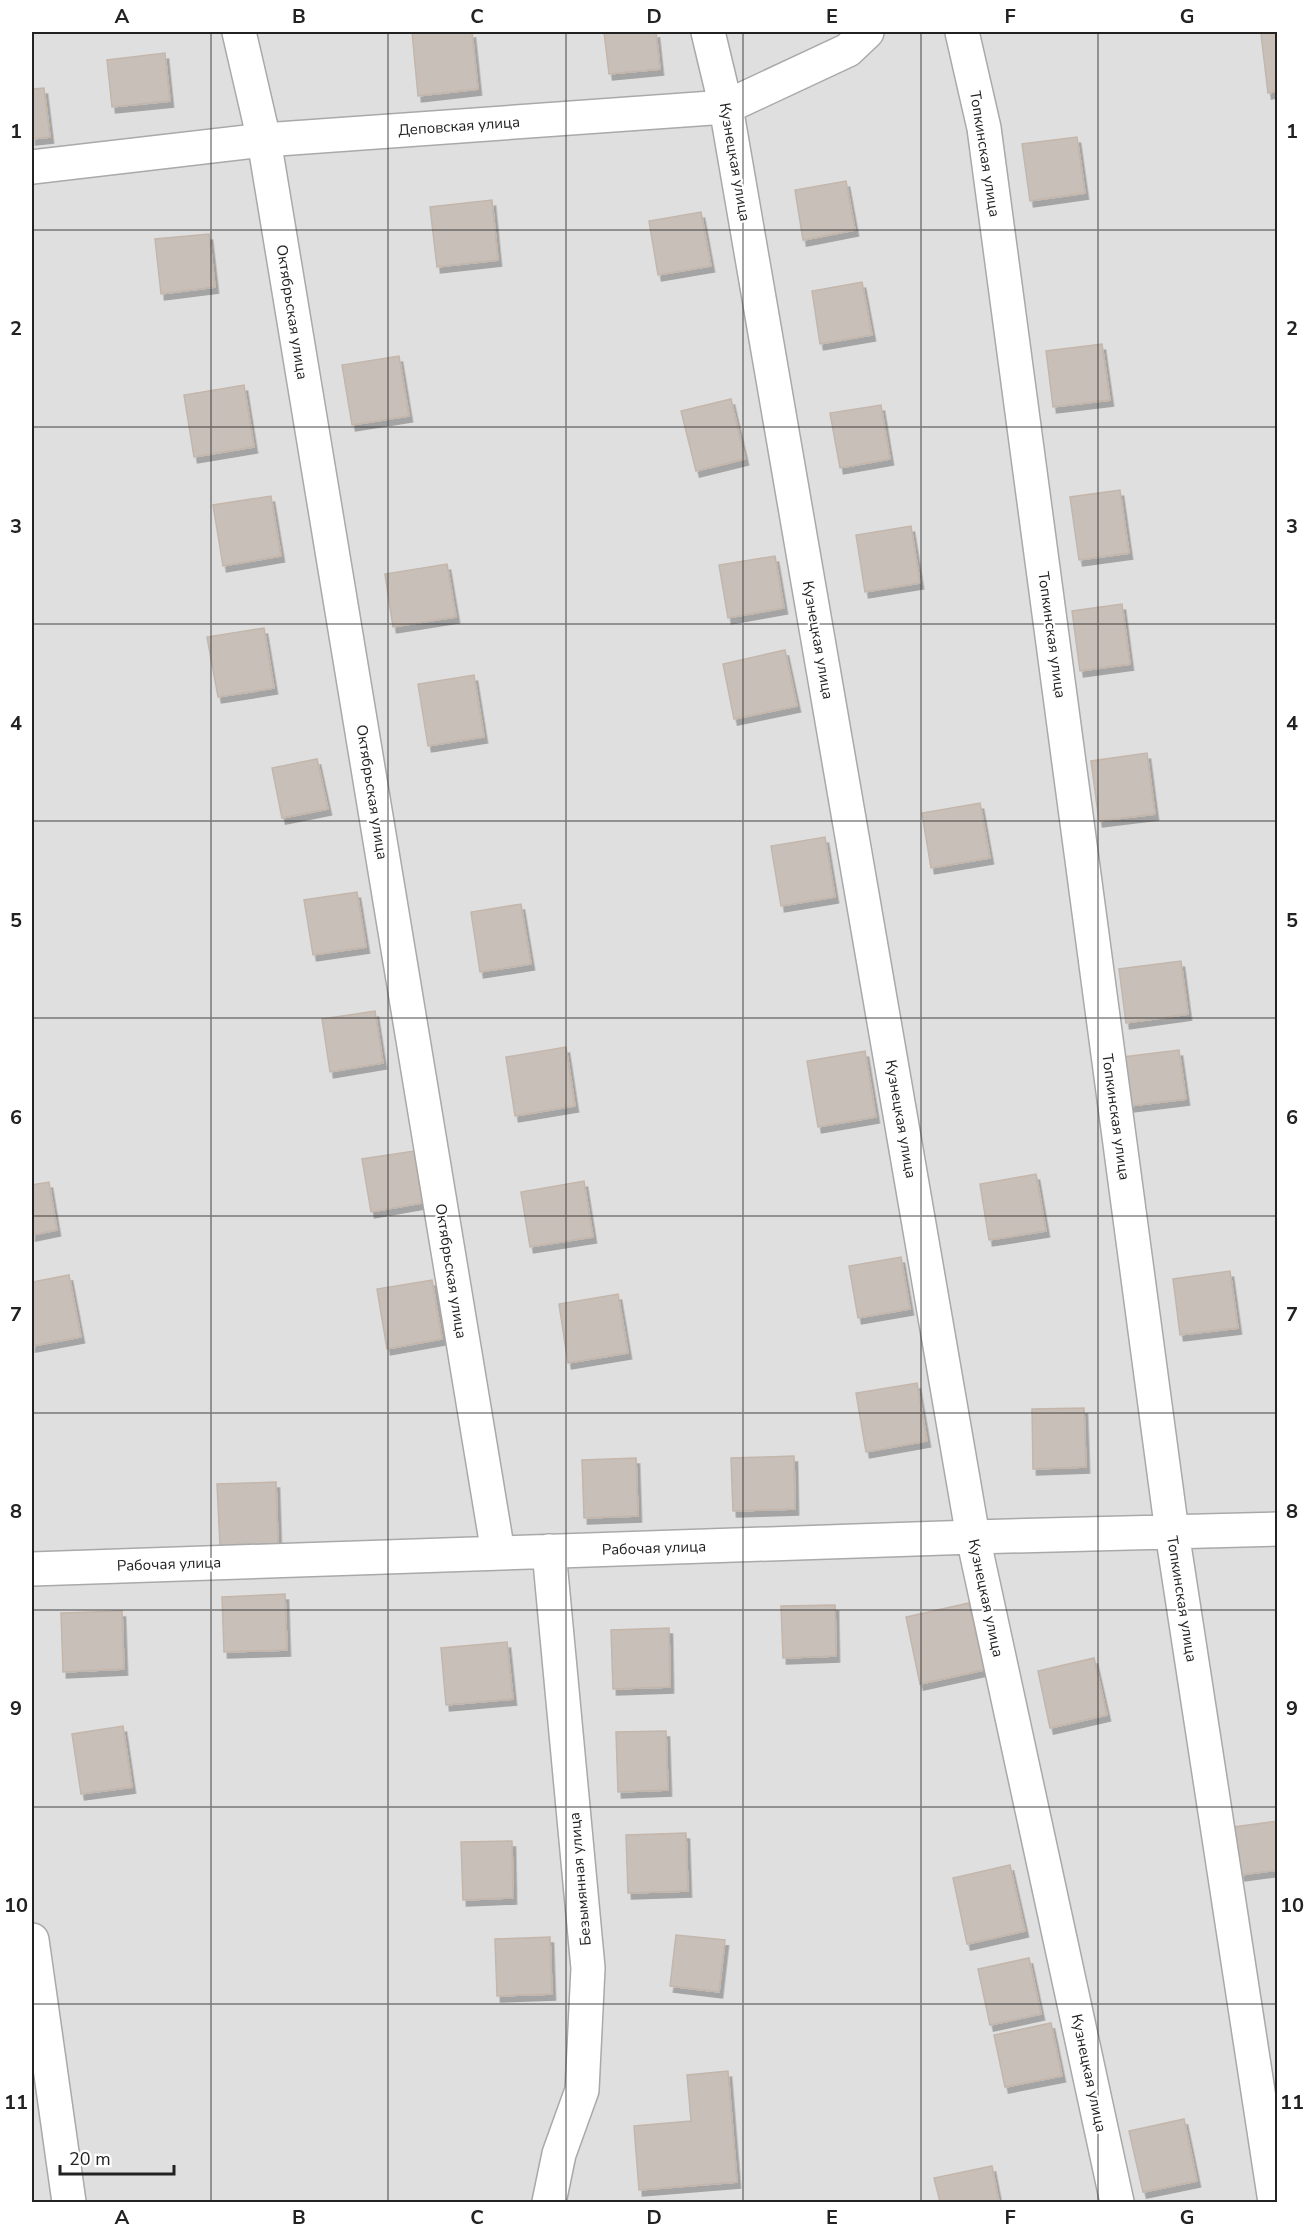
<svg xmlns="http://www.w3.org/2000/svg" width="1309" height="2234" font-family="'Nunito Sans',sans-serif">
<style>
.residential{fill:#e0dfdf}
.building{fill:#c7bfb8;stroke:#c4b6ab;stroke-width:1.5;filter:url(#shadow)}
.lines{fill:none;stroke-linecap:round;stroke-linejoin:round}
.minor-casing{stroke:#a9a9a9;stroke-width:36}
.tertiary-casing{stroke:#a9a9a9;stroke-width:36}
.minor{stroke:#fff;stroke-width:33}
.tertiary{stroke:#fff;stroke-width:33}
.grid{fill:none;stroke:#222;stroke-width:1.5;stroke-opacity:0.55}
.labels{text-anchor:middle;stroke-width:4.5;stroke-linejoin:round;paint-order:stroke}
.street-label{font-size:15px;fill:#222;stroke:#fff}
.neatline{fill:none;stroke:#222;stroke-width:2}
.grid-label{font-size:20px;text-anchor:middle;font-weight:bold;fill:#222}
</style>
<defs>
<filter id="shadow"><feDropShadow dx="3.5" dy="6" stdDeviation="0" flood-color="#0004"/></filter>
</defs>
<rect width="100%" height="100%" fill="#f2efe9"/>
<path class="residential" d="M32,32H1277V2202H32Z"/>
<path class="building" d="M412,32H472L478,89L418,96Z
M604,32H656L660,69L609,74Z
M1278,32V91L1268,93L1261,34Z
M165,53L170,101L112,107L107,60Z
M44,88L50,137L32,139V89Z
M1077,137L1085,193L1030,201L1022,144Z
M846,181L855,230L803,240L795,190Z
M492,200L498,260L437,267L430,207Z
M701,212L711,266L658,275L649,221Z
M209,234L215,287L161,294L155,239Z
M862,282L872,335L820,344L812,291Z
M1102,344L1110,400L1053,407L1046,351Z
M399,356L409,416L352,425L342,365Z
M244,385L254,447L194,457L184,395Z
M731,399L745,459L696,471L681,411Z
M881,405L890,459L840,468L830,413Z
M1120,490L1129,553L1079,560L1070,497Z
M271,496L281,556L223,566L213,505Z
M911,526L920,583L865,592L856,535Z
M775,556L784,608L728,618L719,565Z
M447,564L456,617L393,627L385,574Z
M1122,604L1130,664L1080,671L1072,611Z
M264,628L274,688L218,697L207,637Z
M785,650L797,706L734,719L723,664Z
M474,675L484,737L428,746L418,684Z
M1147,753L1155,814L1099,821L1091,761Z
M317,759L328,809L282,818L272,768Z
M980,803L990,858L931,868L922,813Z
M825,837L835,897L781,906L771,846Z
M357,892L366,947L313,955L304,900Z
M521,904L531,964L480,972L471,912Z
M1181,961L1188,1014L1126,1023L1119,969Z
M375,1011L383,1063L330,1072L322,1019Z
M566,1047L575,1106L515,1116L506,1057Z
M1179,1050L1186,1099L1130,1106L1123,1057Z
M865,1051L876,1117L818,1127L807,1061Z
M414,1151L422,1203L371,1212L362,1159Z
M1036,1174L1046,1231L989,1240L980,1184Z
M584,1181L593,1237L530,1247L521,1192Z
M49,1182L57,1230L32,1235V1185Z
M901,1257L910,1309L858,1318L849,1266Z
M1230,1271L1238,1328L1180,1335L1173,1279Z
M69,1275L81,1337L32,1346V1282Z
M432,1280L442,1339L387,1349L377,1289Z
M618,1294L628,1353L568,1363L559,1304Z
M917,1383L927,1441L866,1452L856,1393Z
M1084,1408L1086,1467L1033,1469L1032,1409Z
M794,1456L795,1509L733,1511L731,1458Z
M636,1458L638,1516L584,1518L582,1460Z
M276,1482L278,1544L220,1546L217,1484Z
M285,1594L287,1650L224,1652L222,1597Z
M969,1603L984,1670L920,1684L906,1617Z
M835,1605L836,1656L783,1658L781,1606Z
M122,1611L124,1669L63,1672L61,1613Z
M669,1628L670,1687L613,1689L611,1630Z
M507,1642L513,1699L446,1705L441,1648Z
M1094,1658L1107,1715L1050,1728L1038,1671Z
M123,1726L132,1787L81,1794L72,1734Z
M666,1731L668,1790L618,1792L616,1732Z
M1278,1821V1870L1241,1875L1234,1827Z
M686,1833L688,1891L628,1893L626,1835Z
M512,1841L513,1898L463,1900L461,1842Z
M1010,1865L1025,1931L967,1944L953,1878Z
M676,1935L725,1940L719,1992L670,1986Z
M550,1937L552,1994L497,1996L495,1939Z
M1029,1958L1041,2014L990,2025L978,1969Z
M1051,2023L1062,2076L1005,2087L994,2035Z
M728,2071L737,2182L639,2190L634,2126L691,2121L687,2075Z
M1184,2119L1197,2181L1143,2192L1129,2131Z
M992,2166L999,2202H940L934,2178Z"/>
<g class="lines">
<defs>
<path id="minor" d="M239,32L264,140L498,1553
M708,32L726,107L973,1537L1117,2202
M962,32L984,128L1172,1532L1275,2202
M32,1569L973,1537L1278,1529
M32,1940L69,2202
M549,2202L559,2154L582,2090L588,1968L549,1551"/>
<path id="tertiary" d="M32,167L264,140L726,107L848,50L867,32"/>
</defs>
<use href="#minor" class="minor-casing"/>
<use href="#tertiary" class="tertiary-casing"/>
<use href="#minor" class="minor"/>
<use href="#tertiary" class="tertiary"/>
</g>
<path class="grid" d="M211,32V2202M388,32V2202M566,32V2202M743,32V2202M921,32V2202M1098,32V2202M32,230H1278M32,427H1278M32,624H1278M32,821H1278M32,1018H1278M32,1216H1278M32,1413H1278M32,1610H1278M32,1807H1278M32,2004H1278"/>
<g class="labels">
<g class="street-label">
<text transform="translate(459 126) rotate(-4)" y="5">Деповская улица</text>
<text transform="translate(985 154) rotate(81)" y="5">Топкинская улица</text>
<text transform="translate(735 162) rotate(80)" y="5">Кузнецкая улица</text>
<text transform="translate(292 312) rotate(81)" y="5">Октябрьская улица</text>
<text transform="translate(1052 635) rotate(82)" y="5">Топкинская улица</text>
<text transform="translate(818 640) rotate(80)" y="5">Кузнецкая улица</text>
<text transform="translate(372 792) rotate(81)" y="5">Октябрьская улица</text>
<text transform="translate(1116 1117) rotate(82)" y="5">Топкинская улица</text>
<text transform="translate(901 1119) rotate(80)" y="5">Кузнецкая улица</text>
<text transform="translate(451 1271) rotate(81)" y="5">Октябрьская улица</text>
<text transform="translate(654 1548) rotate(-2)" y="5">Рабочая улица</text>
<text transform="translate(169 1564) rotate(-2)" y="5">Рабочая улица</text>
<text transform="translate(986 1598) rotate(78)" y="5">Кузнецкая улица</text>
<text transform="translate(1182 1599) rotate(81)" y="5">Топкинская улица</text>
<text transform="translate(580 1879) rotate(-95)" y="5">Безымянная улица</text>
<text transform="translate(1089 2073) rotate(78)" y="5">Кузнецкая улица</text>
</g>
</g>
<rect width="1309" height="2234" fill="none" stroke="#ffffff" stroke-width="66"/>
<path d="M60 2165v9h114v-9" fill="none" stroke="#222222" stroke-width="3"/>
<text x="69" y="2165" font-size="18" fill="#222222" stroke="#ffffff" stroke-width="4.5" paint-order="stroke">20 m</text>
<rect x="33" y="33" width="1243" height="2168" class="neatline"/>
<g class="grid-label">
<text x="122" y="23">A</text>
<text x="299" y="23">B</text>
<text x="477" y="23">C</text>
<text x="654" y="23">D</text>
<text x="832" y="23">E</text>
<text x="1010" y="23">F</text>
<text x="1187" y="23">G</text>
<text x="16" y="138">1</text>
<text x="1292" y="138">1</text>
<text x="16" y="335">2</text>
<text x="1292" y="335">2</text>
<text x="16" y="533">3</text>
<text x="1292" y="533">3</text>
<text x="16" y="730">4</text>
<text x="1292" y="730">4</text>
<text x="16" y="927">5</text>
<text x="1292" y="927">5</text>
<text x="16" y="1124">6</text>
<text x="1292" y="1124">6</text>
<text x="16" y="1321">7</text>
<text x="1292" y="1321">7</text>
<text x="16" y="1518">8</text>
<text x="1292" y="1518">8</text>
<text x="16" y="1715">9</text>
<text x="1292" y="1715">9</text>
<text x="16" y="1912">10</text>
<text x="1292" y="1912">10</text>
<text x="16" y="2109">11</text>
<text x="1292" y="2109">11</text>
<text x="122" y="2224">A</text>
<text x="299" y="2224">B</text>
<text x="477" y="2224">C</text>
<text x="654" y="2224">D</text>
<text x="832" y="2224">E</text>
<text x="1010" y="2224">F</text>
<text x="1187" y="2224">G</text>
</g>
</svg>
